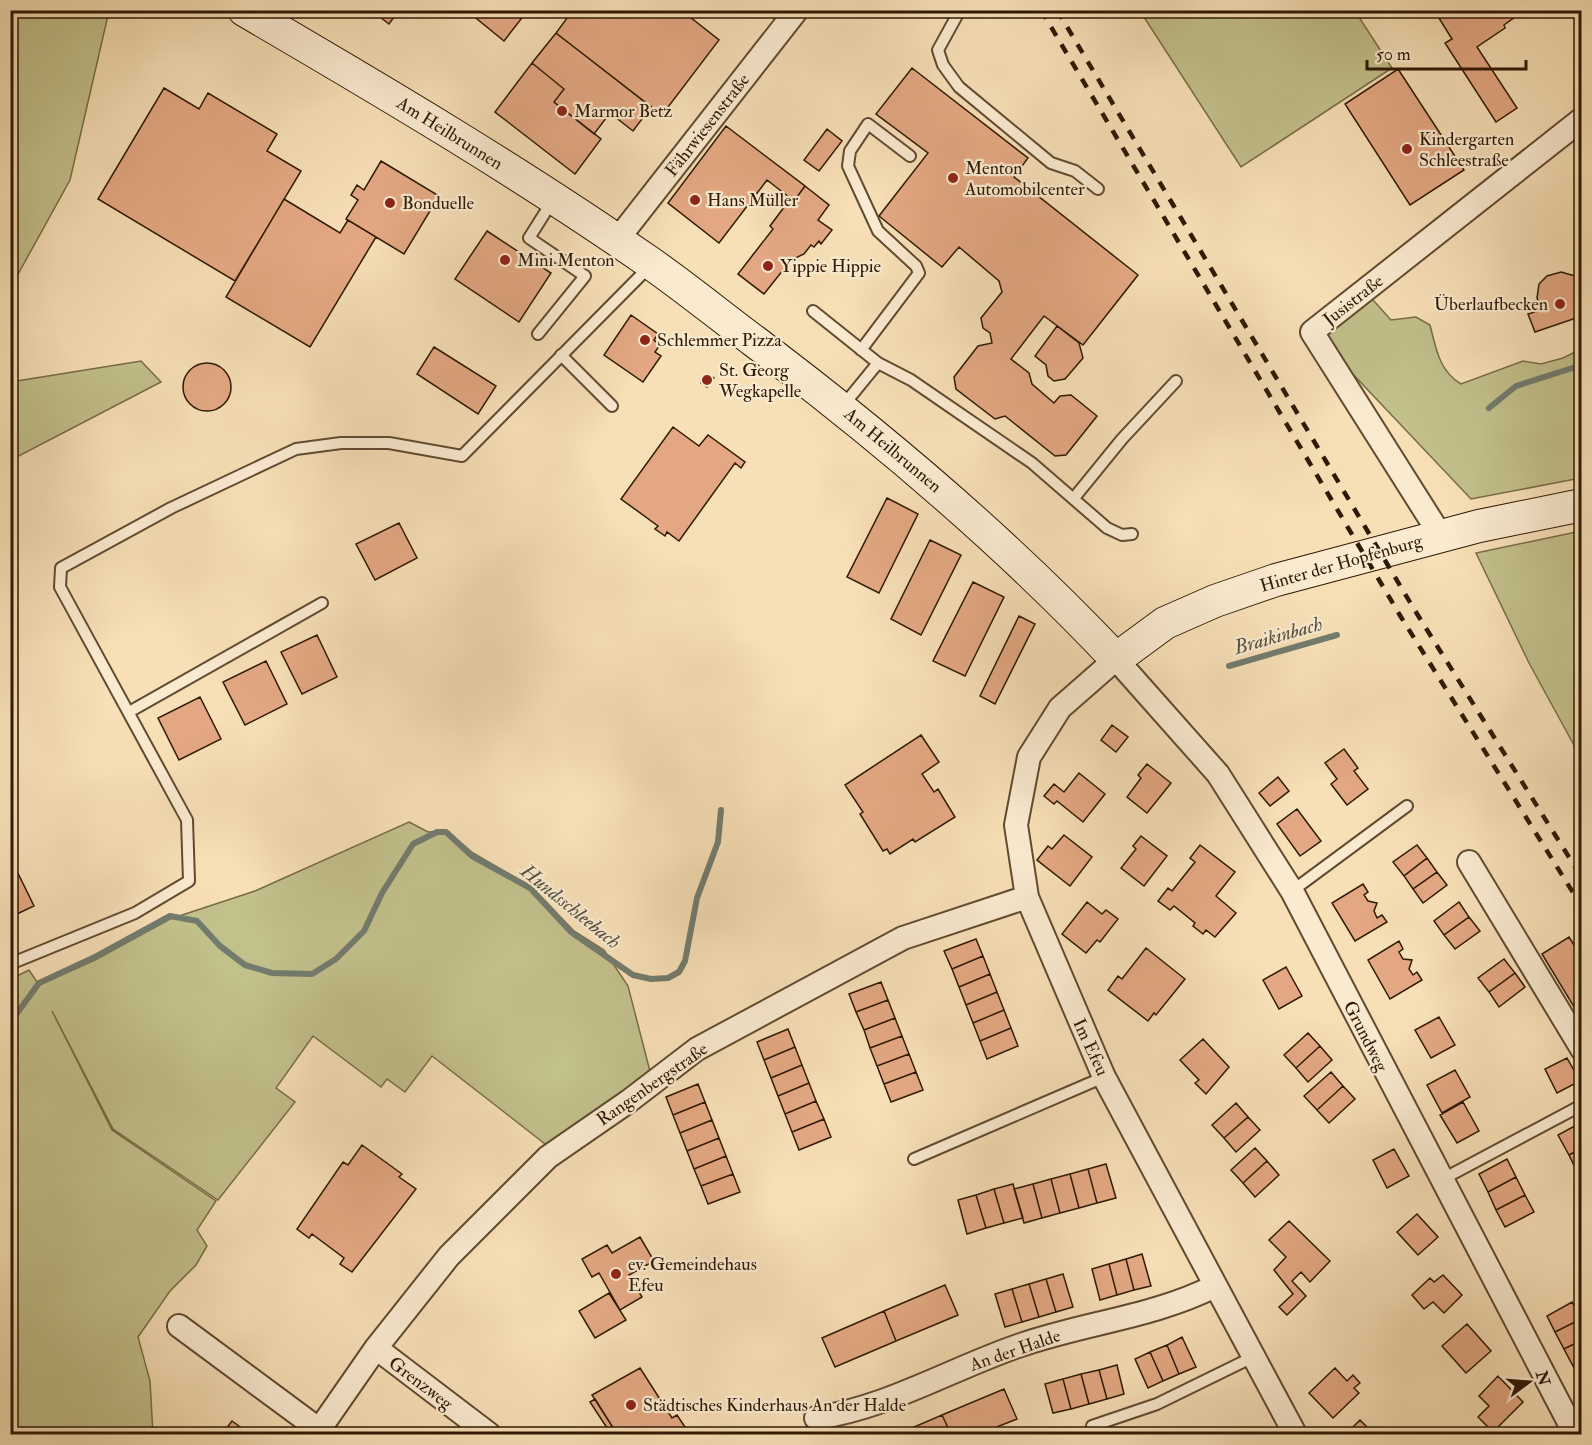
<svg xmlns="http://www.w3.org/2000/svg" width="1592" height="1445" font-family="'IM FELL Double Pica',serif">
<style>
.green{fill:#c2c08b;stroke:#786c47;stroke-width:1.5}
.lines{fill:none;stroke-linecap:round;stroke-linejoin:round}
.stream{stroke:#727b6e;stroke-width:6}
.building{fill:#e3a883;stroke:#2f1903;stroke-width:1.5}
.lane-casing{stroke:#614a30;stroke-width:14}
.street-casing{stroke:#614a30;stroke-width:26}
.secondary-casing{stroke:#2f1903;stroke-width:34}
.lane{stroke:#faead0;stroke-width:10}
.street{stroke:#faead0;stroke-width:22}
.secondary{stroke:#faead0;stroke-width:32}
.rail{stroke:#2f1903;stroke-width:4.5;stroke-dasharray:10 10;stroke-linecap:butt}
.poi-dot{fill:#8f2418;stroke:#faead0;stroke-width:2}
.labels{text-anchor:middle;stroke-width:4.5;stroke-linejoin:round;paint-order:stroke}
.poi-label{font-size:18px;fill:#2f1903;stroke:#faead0;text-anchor:start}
.street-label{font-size:18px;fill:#2f1903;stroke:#faead0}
.water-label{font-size:20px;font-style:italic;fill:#565241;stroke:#faead0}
</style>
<rect width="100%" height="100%" fill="#f7dfb6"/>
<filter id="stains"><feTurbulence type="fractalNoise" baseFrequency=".00333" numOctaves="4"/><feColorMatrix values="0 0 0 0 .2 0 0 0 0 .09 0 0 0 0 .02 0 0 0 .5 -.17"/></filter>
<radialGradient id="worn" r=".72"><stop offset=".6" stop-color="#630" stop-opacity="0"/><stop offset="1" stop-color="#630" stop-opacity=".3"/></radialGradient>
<path class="green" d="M11,10L109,11L70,180L11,287Z
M1140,11H1355L1392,68L1241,167Z
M1365,291L1391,320L1416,317L1430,325C1436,348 1439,371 1461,384L1523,361L1541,364L1563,358L1581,349V478L1471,499L1313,332Z
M141,361L161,382L11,460V382Z
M1581,531H1582L1581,758L1529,663L1476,553Z
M409,822L428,832L447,831L473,853L532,887L574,931L604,950L628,986L653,1083L558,1154L432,1056L405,1092L387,1079L381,1087L313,1036L276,1088L295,1102L218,1200L113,1129L52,1011L112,1130L216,1201L197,1230L207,1246L196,1265L170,1291L138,1337L150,1381L153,1434H11V979L29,970L39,985L95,960L170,919L255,891Z"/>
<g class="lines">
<path class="stream" d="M1489,408L1516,386L1582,365
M1229,666L1337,635
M10,1023L39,983L95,957L170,916L197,921L220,946L245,965L272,973L312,974L336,959L364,931L382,893L413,844L437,832H446L472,856L530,888L571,932L633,975L651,979L668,978L679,972L685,961L697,898L718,842L721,810"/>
</g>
<path class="building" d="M371,10H399L389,24Z
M466,10H528L504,41Z
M573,10H681L719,40L662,115L556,33Z
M1434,10H1510L1515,17L1504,25L1505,28L1477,47L1517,108L1496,122L1445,43L1452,39Z
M556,33L651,107L633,131L610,113L594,134L554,102L564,89L532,63Z
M532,63L564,89L554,102L601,139L575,174L495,112Z
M912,68L1028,158L1014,177L1138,275L1083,345L1044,316L1011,359L1029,373L1032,384L1054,403L1060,396L1071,395L1097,416L1066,455L1055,456L1005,416L995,419L956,389L954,377L978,346L992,343L990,333L983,328L981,318L1002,292L999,281L959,247L942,267L879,216L928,153L876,114Z
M1398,69L1464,170L1410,205L1345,104Z
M164,88L199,109L208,93L277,134L267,151L301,171L235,281L98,199Z
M726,126L805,186L794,201L767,180L719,243L668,203Z
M827,129L842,141L819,171L804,160Z
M381,161L439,196L404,254L346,219L358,200L351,195L357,185L364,190Z
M805,186L829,205L818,220L832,230L821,244L819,241L814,247L811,245L804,254L791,260L764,294L738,274L773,229L770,226L791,198L794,201Z
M284,199L340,233L348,220L376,237L310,347L226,297Z
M487,231L551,273L519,322L455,279Z
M1561,272L1575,276L1582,284V316L1535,332L1528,314L1541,310L1537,298L1539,284L1547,276Z
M631,315L658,334L654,340L660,345L655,352L661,356L643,382L604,355Z
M1057,326L1079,343L1083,358L1065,379L1054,381L1048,376L1046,365L1035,356Z
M434,347L496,386L478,414L417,374Z
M183 387a24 24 0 1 1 48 0a24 24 0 1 1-48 0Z
M708,374L714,378L707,387L701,383Z
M673,427L699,446L708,435L745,462L741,468L735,463L679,541L667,532L665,536L655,529L658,526L621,499Z
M887,498L918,514L879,593L847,577Z
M399,523L417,558L375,580L356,544Z
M930,540L961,555L921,635L891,619Z
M973,582L1004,597L965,676L933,661Z
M1019,616L1035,624L995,704L980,696Z
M317,635L337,677L302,694L281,652Z
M266,661L287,704L245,725L223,682Z
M200,697L221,739L179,760L158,718Z
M1112,725L1128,737L1116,752L1101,740Z
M921,735L939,762L922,774L934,792L938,789L955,817L915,842L913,839L890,854L887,849L883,851L860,814L863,812L845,785Z
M1344,749L1358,768L1354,771L1368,789L1347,805L1331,784L1337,779L1325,763Z
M1147,764L1171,783L1147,813L1127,797L1141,778L1138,775Z
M1079,773L1105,794L1083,822L1057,801L1054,804L1044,796L1054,784L1064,792Z
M1278,777L1289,791L1270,806L1259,793Z
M1297,809L1321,841L1300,856L1277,824Z
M1064,835L1092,857L1070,886L1037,860L1048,846L1052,849Z
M1141,836L1167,856L1144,886L1121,868L1136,849L1133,846Z
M1200,845L1235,872L1216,896L1236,913L1215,937L1206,930L1203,934L1193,926L1195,923L1174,906L1170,910L1158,901L1168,888L1172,891L1195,862L1190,858Z
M1417,845L1427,858L1404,876L1393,862Z
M10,857L34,906L17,914L10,901Z
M1427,858L1437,872L1413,889L1404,876Z
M1437,872L1447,885L1423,903L1413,889Z
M1363,884L1368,892L1364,895L1368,901L1377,903L1374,911L1377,918L1382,915L1387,922L1355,941L1332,903Z
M1087,902L1102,914L1106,910L1118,919L1100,942L1097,940L1086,953L1062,934Z
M1459,902L1469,917L1444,935L1434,921Z
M1469,917L1480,931L1455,949L1444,935Z
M1569,937L1582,958V1020L1542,954Z
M976,939L983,956L952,969L944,951Z
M1399,941L1403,949L1399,952L1403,959L1412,960L1409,969L1413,975L1417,972L1422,980L1390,999L1368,960Z
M1146,948L1185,979L1156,1015L1154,1013L1148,1021L1108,990L1118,976L1122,979Z
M983,956L990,974L959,987L952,969Z
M1504,959L1515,973L1489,992L1478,978Z
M1286,967L1302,996L1279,1009L1263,980Z
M1515,973L1525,987L1499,1007L1489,992Z
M990,974L997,992L966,1005L959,987Z
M881,982L888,1000L856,1012L849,994Z
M997,992L1004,1010L973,1023L966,1005Z
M888,1000L895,1018L864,1030L856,1012Z
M1004,1010L1011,1028L980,1041L973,1023Z
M1439,1017L1455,1045L1431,1058L1415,1030Z
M895,1018L902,1036L870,1048L864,1030Z
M1011,1028L1018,1046L987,1059L980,1041Z
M788,1029L795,1047L764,1060L757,1042Z
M1308,1033L1320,1046L1296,1068L1284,1055Z
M902,1036L909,1054L877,1066L870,1048Z
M1203,1039L1229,1067L1206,1094L1195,1083L1199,1080L1180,1060Z
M1320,1046L1332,1060L1308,1082L1296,1068Z
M795,1047L802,1065L771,1078L764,1060Z
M909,1054L916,1072L884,1084L877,1066Z
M1567,1058L1580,1081L1557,1093L1545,1069Z
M802,1065L809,1083L778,1096L771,1078Z
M1455,1070L1470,1097L1442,1113L1427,1085Z
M916,1072L923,1090L891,1102L884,1084Z
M1331,1072L1343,1086L1317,1110L1304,1096Z
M809,1083L816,1101L785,1114L778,1096Z
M698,1084L705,1102L673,1115L666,1097Z
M1343,1086L1355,1099L1329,1123L1317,1110Z
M816,1101L824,1119L792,1132L785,1114Z
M705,1102L712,1120L680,1133L673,1115Z
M1463,1102L1479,1131L1457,1143L1440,1115Z
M1236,1103L1248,1117L1224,1138L1212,1125Z
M1248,1117L1260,1130L1236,1152L1224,1138Z
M824,1119L831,1137L799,1150L792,1132Z
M712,1120L719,1138L687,1151L680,1133Z
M1582,1122V1148L1569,1155L1558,1135Z
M719,1138L726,1156L694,1169L687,1151Z
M362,1145L402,1174L399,1177L416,1189L352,1272L340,1264L344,1258L312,1234L309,1238L297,1229L343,1162L348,1165Z
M1255,1148L1267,1161L1243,1183L1231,1170Z
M1582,1148V1174L1579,1176L1569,1155Z
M1394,1149L1409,1176L1387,1188L1373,1160Z
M726,1156L733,1174L701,1186L694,1169Z
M1507,1159L1516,1177L1488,1192L1479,1174Z
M1267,1161L1279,1175L1255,1197L1243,1183Z
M1106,1164L1116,1198L1097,1203L1088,1169Z
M1088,1169L1097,1203L1079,1208L1070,1174Z
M733,1174L740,1192L708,1204L701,1186Z
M1070,1174L1079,1208L1060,1213L1051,1179Z
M1516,1177L1525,1195L1496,1210L1488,1192Z
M1051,1179L1060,1213L1042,1218L1033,1184Z
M1013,1184L1023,1218L1004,1223L994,1189Z
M1033,1184L1042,1218L1024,1223L1014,1189Z
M994,1189L1004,1223L986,1228L976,1195Z
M976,1195L986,1228L967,1234L958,1200Z
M1525,1195L1534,1212L1505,1227L1496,1210Z
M1417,1214L1438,1237L1418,1255L1397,1232Z
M1289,1221L1330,1261L1310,1282L1301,1272L1292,1281L1306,1296L1287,1315L1279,1307L1293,1294L1274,1270L1286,1257L1269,1240Z
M640,1237L654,1261L629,1275L642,1297L620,1310L599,1273L592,1277L582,1259L607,1245L612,1253Z
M1142,1254L1151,1286L1134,1290L1126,1259Z
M1126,1259L1134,1290L1117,1295L1109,1264Z
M1109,1264L1117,1295L1100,1300L1092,1269Z
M1063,1274L1073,1307L1056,1312L1046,1279Z
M1443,1275L1462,1295L1444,1313L1433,1302L1424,1309L1412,1295L1430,1278L1434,1282Z
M1046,1279L1056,1312L1039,1317L1029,1284Z
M1029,1284L1039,1317L1022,1322L1012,1289Z
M945,1285L958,1315L896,1341L884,1311Z
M1012,1289L1022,1322L1005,1327L995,1294Z
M609,1293L626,1320L595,1338L579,1311Z
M1572,1302L1581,1319L1555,1332L1547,1316Z
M884,1311L896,1341L835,1367L822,1338Z
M1581,1319L1582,1340L1564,1349L1555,1332Z
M1467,1324L1491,1351L1466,1373L1442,1346Z
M1182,1337L1196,1367L1179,1374L1167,1345Z
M1582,1340V1361L1573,1366L1564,1349Z
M1167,1345L1179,1374L1163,1381L1150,1352Z
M1150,1352L1163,1381L1148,1388L1135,1359Z
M1582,1361V1382L1573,1366Z
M1117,1365L1124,1394L1107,1399L1099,1370Z
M640,1368L672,1418L677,1415L687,1430L683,1434H617L592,1395Z
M1335,1368L1347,1381L1353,1375L1360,1383L1354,1388L1359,1393L1333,1418L1309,1393Z
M1099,1370L1107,1399L1089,1404L1081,1374Z
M1081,1374L1089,1404L1071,1409L1063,1379Z
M1498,1376L1523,1402L1493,1432L1478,1417L1489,1406L1479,1396Z
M1063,1379L1071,1409L1053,1413L1045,1384Z
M1004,1389L1017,1419L979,1434H951L942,1415Z
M595,1399L617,1434H611L590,1402Z
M942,1415L951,1434H898Z
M1360,1420L1373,1433L1346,1434Z
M232,1421L250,1434H222Z"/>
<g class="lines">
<defs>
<path id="lane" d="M960,10L938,50L943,65L959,87L1051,163L1075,171L1098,189
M813,311L878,363
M538,334L585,276L529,238L553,200
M861,350L919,273L916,266L878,231L848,166L850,151L868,124L910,156
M561,355L612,406
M842,407L878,363L911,380L1032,463L1107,528L1122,535L1132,534
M1074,498L1122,439L1176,381
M129,712L322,603
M1292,891L1407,806
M10,964L135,913L189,881L187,820L60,587L61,568L171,508L296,449L341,443H389L462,456L650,266
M914,1159L1104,1077
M1441,1180L1582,1105
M1092,1426L1157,1404L1253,1357"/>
<path id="street" d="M617,240L797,10
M1441,536L1312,332L1582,119
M1469,862L1582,1049
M179,1326L325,1434
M376,1348L489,1434
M816,1418C887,1408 951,1369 1018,1346C1083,1323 1154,1317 1215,1286
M319,1430L376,1348L449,1256L548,1157L629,1101L697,1049L903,938L1027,897
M1295,1434L1104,1077L1027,897L1016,825L1029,757L1060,708L1116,659L1218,774L1292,891L1575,1434"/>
<path id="secondary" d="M244,10C381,90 518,171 649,262C685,287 719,315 754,341C883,438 1005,541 1116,659L1165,623L1215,601L1276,580L1479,526L1582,505"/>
</defs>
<use href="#lane" class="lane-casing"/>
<use href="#street" class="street-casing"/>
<use href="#secondary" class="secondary-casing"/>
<use href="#lane" class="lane"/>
<use href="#street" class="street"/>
<use href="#secondary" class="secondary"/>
<path class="rail" d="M1041,10L1401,617L1582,907
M1057,10L1414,609L1582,878"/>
</g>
<g class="poi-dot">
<circle cx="562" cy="111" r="6"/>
<circle cx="1407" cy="149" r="6"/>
<circle cx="953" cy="178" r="6"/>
<circle cx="695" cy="200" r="6"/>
<circle cx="390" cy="203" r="6"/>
<circle cx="505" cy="260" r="6"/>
<circle cx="768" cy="266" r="6"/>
<circle cx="1560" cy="304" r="6"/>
<circle cx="645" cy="340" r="6"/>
<circle cx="707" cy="380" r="6"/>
<circle cx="616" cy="1274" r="6"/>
<circle cx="631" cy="1405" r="6"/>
</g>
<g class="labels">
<g class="poi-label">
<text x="574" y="117">Marmor Betz</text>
<text x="1419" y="145">Kindergarten<tspan x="1419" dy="21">Schleestraße</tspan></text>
<text x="965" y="174">Menton<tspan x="965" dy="21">Automobilcenter</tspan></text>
<text x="707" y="206">Hans Müller</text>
<text x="402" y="209">Bonduelle</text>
<text x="517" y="266">Mini Menton</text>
<text x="780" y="272">Yippie Hippie</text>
<text x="1548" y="310" text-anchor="end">Überlaufbecken</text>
<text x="657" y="346">Schlemmer Pizza</text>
<text x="719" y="376">St. Georg<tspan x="719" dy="21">Wegkapelle</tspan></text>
<text x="628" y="1270">ev. Gemeindehaus<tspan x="628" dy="21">Efeu</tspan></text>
<text x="643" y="1411">Städtisches Kinderhaus An der Halde</text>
</g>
<g class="street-label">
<text transform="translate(707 125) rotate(-52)" y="6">Fährwiesenstraße</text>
<text transform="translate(450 133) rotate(32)" y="6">Am Heilbrunnen</text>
<text transform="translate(1353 300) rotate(-38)" y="6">Jusistraße</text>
<text transform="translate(893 450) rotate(40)" y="6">Am Heilbrunnen</text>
<text transform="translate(1341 563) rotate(-16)" y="6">Hinter der Hopfenburg</text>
<text transform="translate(1366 1036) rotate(63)" y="6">Grundweg</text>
<text transform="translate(1091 1047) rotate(65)" y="6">Im Efeu</text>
<text transform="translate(652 1084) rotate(-35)" y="6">Rangenbergstraße</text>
<text transform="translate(1015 1350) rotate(-19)" y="6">An der Halde</text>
<text transform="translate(421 1383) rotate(37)" y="6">Grenzweg</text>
</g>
<g class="water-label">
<text transform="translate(1278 635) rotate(-16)" y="7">Braikinbach</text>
<text transform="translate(571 906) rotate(39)" y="7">Hundsschleebach</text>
</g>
</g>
<rect width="1592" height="1445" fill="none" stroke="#f7dfb6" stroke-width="36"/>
<rect x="12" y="12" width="1568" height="1421" fill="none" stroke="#2f1903" stroke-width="3"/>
<rect x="18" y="18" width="1556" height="1409" fill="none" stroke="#2f1903" stroke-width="1.5"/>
<g transform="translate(1529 1382) rotate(74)" stroke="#faead0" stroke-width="4.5" paint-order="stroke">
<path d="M0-4.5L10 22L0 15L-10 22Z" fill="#2f1903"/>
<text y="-9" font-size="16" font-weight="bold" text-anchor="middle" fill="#2f1903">N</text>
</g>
<path d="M1367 60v9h159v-9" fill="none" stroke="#2f1903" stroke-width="3"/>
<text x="1376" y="60" font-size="18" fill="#2f1903" stroke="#faead0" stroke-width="4.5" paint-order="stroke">50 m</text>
<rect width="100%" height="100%" filter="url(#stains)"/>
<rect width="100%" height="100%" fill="url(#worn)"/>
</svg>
